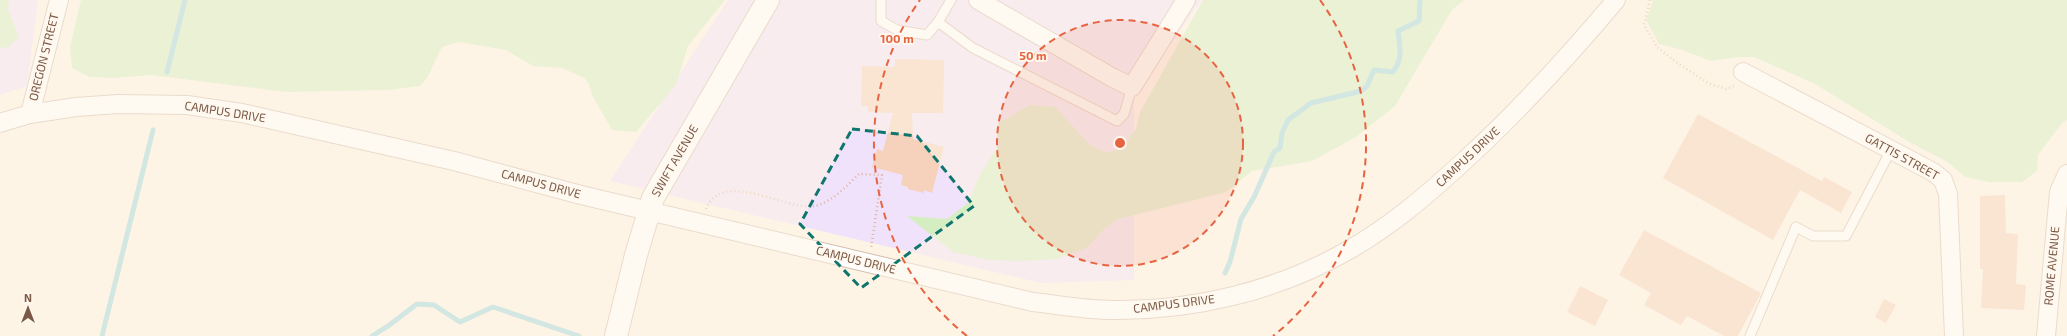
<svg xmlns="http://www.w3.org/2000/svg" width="2067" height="336" font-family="'Exo 2',sans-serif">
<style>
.education{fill:#f1e2fb}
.green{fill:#d4eec2}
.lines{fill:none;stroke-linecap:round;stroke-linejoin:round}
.stream{stroke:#9dd4dd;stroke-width:5}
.building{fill:#f6d1bb}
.service-casing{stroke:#d4bdad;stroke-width:11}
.minor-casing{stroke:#d4bdad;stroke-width:20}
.tertiary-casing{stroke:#d4bdad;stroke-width:24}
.path{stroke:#dcb59d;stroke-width:2.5;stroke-dasharray:1 3;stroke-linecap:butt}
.service{stroke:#fff;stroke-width:9}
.minor{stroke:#fff;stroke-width:18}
.tertiary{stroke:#fff;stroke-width:22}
.marked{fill:none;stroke:#0f766e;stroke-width:3;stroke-dasharray:8 5;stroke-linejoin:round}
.ring{fill:none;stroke:#e76441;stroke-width:2;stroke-dasharray:7 5}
.labels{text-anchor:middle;stroke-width:3.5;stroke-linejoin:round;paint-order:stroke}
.street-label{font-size:12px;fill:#7b5947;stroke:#fff8ee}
.centre{fill:#e76441;stroke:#fff8ee;stroke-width:2}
.ring-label{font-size:12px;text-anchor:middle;font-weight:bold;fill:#e76441;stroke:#fff8ee;stroke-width:3.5;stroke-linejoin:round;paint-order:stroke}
</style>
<rect width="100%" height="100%" fill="#fef4e6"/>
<path class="education" d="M0,0H38L27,86L0,95Z
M728,0H1202L1134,94V280L1041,283L610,181Z"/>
<path class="green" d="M0,0H9L8,9L19,37L8,48L0,47Z
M81,0H725L688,46L676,85L636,132L612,130L592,95L589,84L584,78L562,68L533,66L506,50L458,42L442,47L427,78L420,86L388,90L286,92L151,75L113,78L89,77L72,68L70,47Z
M1203,0H1464L1452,10L1395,106L1356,137L1312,161L1252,171L1226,192L1118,219L1101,232L1087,248L1057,259L1022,261L989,260L953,252L907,216L947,219L968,203L980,174L999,145L997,124L1030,105L1055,107L1090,145L1107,153L1121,149L1136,129L1140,112Z
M1653,0H2067V120C2061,122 2044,148 2038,155L2037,171L2022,182H1989L1965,177L1949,163L1911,143L1815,84L1754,57H1738L1711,61L1679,49L1659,44L1646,20Z"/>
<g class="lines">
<path class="stream" d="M167,72L185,0
M1225,273L1230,262L1241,219L1254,197L1274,152L1280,148L1282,133L1288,120L1311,103L1361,91L1367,86L1374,70L1393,72C1403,59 1400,47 1398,31L1419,21L1420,0
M102,336L153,130
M372,336L388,326L417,304L434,305L460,322L493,307L579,336"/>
</g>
<path class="building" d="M895,59L944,60L943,113H912L913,139L944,147L932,193L924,190V193L908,189V187L901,185L903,175L872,167L877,149L883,151L893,113L868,112V106H861L862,66L895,67Z
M1698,114L1822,181L1824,177L1852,192L1841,213L1800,190L1773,240L1663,178Z
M2005,195L2006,233L2018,234L2016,284L2026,285L2024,310L1981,308L1983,269H1980V196Z
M1644,230L1761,293L1738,336H1724L1687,316L1681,325L1644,305L1651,293L1619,275Z
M1580,286L1608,300L1595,326L1567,312Z
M1884,299L1896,305L1886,323L1875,317Z"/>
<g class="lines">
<defs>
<path id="service" d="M881,0V21L897,30L927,35L938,22L951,0
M938,22L973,48L1117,121L1124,114L1132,87
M1750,336L1796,227L1813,236H1846L1891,150"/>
<path id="minor" d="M978,0L1113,78L1132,87L1186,0
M1743,72L1933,172L1943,180L1948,194L1954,336
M30,114L59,0
M0,123L30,114L76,107L118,104L187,105L242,113L454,161L581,195L1033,302C1059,305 1086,310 1113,310C1193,311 1277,291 1347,251C1390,227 1427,195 1463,162C1518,112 1568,57 1616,0
M2046,336L2059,192L2067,174"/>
<path id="tertiary" d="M616,336L636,255L653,198L768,0"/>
</defs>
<use href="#service" class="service-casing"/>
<use href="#minor" class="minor-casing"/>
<use href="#tertiary" class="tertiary-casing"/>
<path class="path" d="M1650,0L1644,25L1657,47L1676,62L1708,83L1726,89L1734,86
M706,209C722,168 786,211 814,206C832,203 847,185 859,174L882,175L871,248"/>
<use href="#service" class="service"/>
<use href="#minor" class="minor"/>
<use href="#tertiary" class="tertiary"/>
</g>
<path d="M0 0H2067V336H0ZM852,129L917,136L974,206L861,288L800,224Z" fill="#fef4e6" fill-opacity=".55" fill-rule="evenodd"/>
<path class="marked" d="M852,129L917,136L974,206L861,288L800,224Z"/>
<circle cx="1120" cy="143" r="123" fill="#e76441" fill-opacity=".12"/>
<g class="ring">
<circle cx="1120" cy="143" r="123"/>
<path d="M967 336A246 246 0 0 1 920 0M1320 0A246 246 0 0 1 1273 336"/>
</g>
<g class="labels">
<g class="street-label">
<text transform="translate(44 57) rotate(-76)" y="4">OREGON STREET</text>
<text transform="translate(225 112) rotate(9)" y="4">CAMPUS DRIVE</text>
<text transform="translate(1468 157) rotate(-43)" y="4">CAMPUS DRIVE</text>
<text transform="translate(1902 157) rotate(29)" y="4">GATTIS STREET</text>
<text transform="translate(675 161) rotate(-60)" y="4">SWIFT AVENUE</text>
<text transform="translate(541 184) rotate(15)" y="4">CAMPUS DRIVE</text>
<text transform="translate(856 260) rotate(14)" y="4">CAMPUS DRIVE</text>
<text transform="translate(2052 266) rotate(-85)" y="4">ROME AVENUE</text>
<text transform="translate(1174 304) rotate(-7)" y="4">CAMPUS DRIVE</text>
</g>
</g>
<circle cx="1120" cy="143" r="6" class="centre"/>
<g class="ring-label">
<text x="897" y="43">100 m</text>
<text x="1033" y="60">50 m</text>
</g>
<g transform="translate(28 308)" stroke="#fff8ee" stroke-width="3" paint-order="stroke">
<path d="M0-3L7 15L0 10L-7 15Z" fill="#7b5947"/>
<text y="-6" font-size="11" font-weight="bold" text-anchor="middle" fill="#7b5947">N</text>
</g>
</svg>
